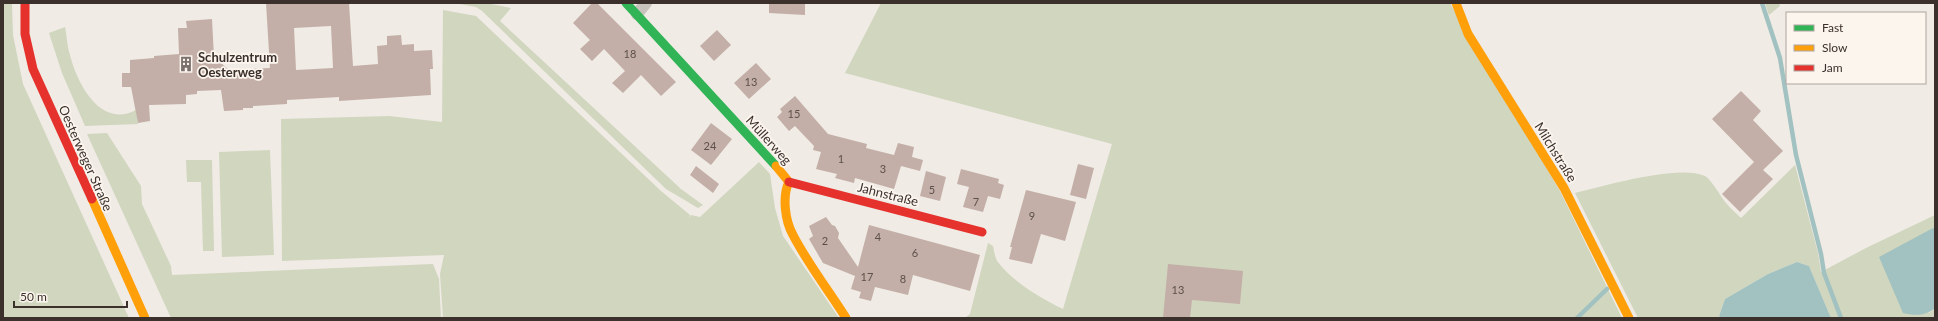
<svg xmlns="http://www.w3.org/2000/svg" width="1938" height="321" font-family="Lato,sans-serif">
<style>
.green{fill:#d1d6bf}
.water{fill:#a1c2c1}
.lines{fill:none;stroke-linecap:round;stroke-linejoin:round}
.stream{stroke:#a1c2c1;stroke-width:4.5}
.building{fill:#c3afa7;fill-rule:evenodd}
.street{stroke:#c9c3be;stroke-width:12}
.fast{stroke:#30b455;stroke-width:9}
.slow{stroke:#ff9f0a;stroke-width:9}
.jam{stroke:#e5322d;stroke-width:9}
.labels{text-anchor:middle;stroke-width:3.5;stroke-linejoin:round;paint-order:stroke}
.number-label{font-size:11px;fill:#5d504a}
.poi-label{font-size:13px;font-weight:bold;fill:#3b302b;stroke:#fbf5ee;text-anchor:start}
.street-label{font-size:13px;fill:#3b302b;stroke:#fbf5ee}
</style>
<rect width="100%" height="100%" fill="#f0ebe5"/>
<path class="green" d="M3,3H12L13,35L23,84L129,318H3Z
M454,3H486L511,8L500,21L681,189L703,205L698,208L666,189L482,11L476,7Z
M881,3H1450L1560,191L1622,318H965L970,314L988,243L993,246C994,251 995,257 997,261C1013,282 1040,298 1063,309L1112,144L845,73Z
M1765,3H1779L1780,6L1769,15Z
M443,10L476,16L661,191L690,215L689,218L691,215L700,217L759,162L770,174L775,208L783,236L839,318H443L440,274L444,255L282,261L281,119L389,116L442,122Z
M65,27C67,36 67,46 70,55C77,83 100,129 136,110L138,124L85,126L62,73L49,33Z
M107,133L141,186L142,204L171,266L172,275L433,264L439,279L441,318H171L87,134Z
M270,150L274,255L222,257L219,152Z
M186,160H212L214,251H203L201,182H187Z
M1795,165L1818,253L1821,272L1866,248L1935,215V229L1933,228L1929,313L1935,308V318H1831L1809,266L1797,262L1768,274L1725,299L1719,316L1721,318H1638L1575,193C1605,186 1678,164 1705,176C1711,179 1721,197 1726,203C1730,208 1736,213 1741,218Z"/>
<path class="water" d="M1933,228L1935,229V308C1926,316 1914,316 1903,313L1879,257Z
M1797,262L1809,266L1831,318H1721L1719,316L1725,299L1768,274Z"/>
<g class="lines">
<path class="stream" d="M1762,3L1780,58L1796,155L1821,254L1824,273L1841,318
M1577,318L1607,289"/>
</g>
<path class="building" d="M266,3H349L353,66L378,64L377,46L387,45V36L401,35L402,45L414,44V51L432,50L433,69H430L431,95L339,101V97L287,100V104L253,106V108H243V110L224,111L221,90L197,91V94L186,95V104L149,105L150,121L138,123L131,87H122V73H130V60L154,58V56L179,54L178,28H187L186,21L212,19L214,57L229,70L270,68ZM331,26L333,68L296,70L294,28Z
M592,3H597L676,82L661,96L641,75L623,93L612,83L625,71L604,49L592,61L580,49L590,40L573,23Z
M769,3H805V15L769,13Z
M717,30L731,45L714,61L700,46Z
M756,63L771,79L749,99L734,83Z
M1741,91L1761,111L1753,120L1783,151L1763,170L1773,179L1740,212L1722,194L1754,162L1712,119Z
M795,96L828,134L867,144L866,148L894,155L898,143L914,147L912,157L923,160L920,171L901,166L894,189L855,178L854,183L835,178L837,174L816,169L821,152L813,150L814,146L795,126L789,131L777,117L782,112L780,109Z
M711,123L732,139L711,165L691,150Z
M1078,164L1094,168L1086,199L1070,195Z
M696,166L719,184L713,193L690,175Z
M961,169L999,179L998,183L1004,185L1000,199L988,196L983,212L963,207L969,187L957,184Z
M926,171L946,177L940,201L920,196Z
M1026,190L1076,202L1065,241L1041,234L1032,264L1009,259L1012,247H1010Z
M826,217L832,225L835,226L839,233L838,238L858,267L869,225L980,255L970,291L913,275L908,295L875,287L871,301L859,298L861,292L851,289L855,276L823,263L809,239L813,236L809,226Z
M1168,264L1243,271L1240,304L1192,300L1190,318H1163Z"/>
<g class="lines">
<path class="street" d="M637,14L646,3"/>
<path class="fast" d="M626,3L776,166"/>
<path class="slow" d="M1456,3L1468,34L1564,188L1629,318
M776,166L789,182C782,196 785,221 793,235C808,264 829,291 846,318
M92,199L145,318"/>
<path class="jam" d="M25,3V34L33,69L92,199
M789,182L982,232"/>
</g>
<defs>
<symbol id="building-bare" viewBox="-9 -9 18 18"><path d="M-4-6H4V6H1V3H-1V6H-4ZM-2.5-4.3h1.7v1.8h-1.7ZM.8-4.3h1.7v1.8H.8ZM-2.5-1h1.7V.8h-1.7ZM.8-1h1.7V.8H.8Z" fill="#7a716c" stroke="#fbf5ee" stroke-width="2.5" paint-order="stroke"/></symbol>
</defs>
<g fill-rule="evenodd">
<use href="#building-bare" x="175" y="53" width="22" height="22"/>
</g>
<g class="labels">
<g class="number-label">
<text x="630" y="58">18</text>
<text x="751" y="86">13</text>
<text x="794" y="118">15</text>
<text x="710" y="150">24</text>
<text x="841" y="163">1</text>
<text x="883" y="173">3</text>
<text x="932" y="194">5</text>
<text x="976" y="206">7</text>
<text x="1032" y="220">9</text>
<text x="878" y="241">4</text>
<text x="825" y="245">2</text>
<text x="915" y="257">6</text>
<text x="867" y="281">17</text>
<text x="903" y="283">8</text>
<text x="1178" y="294">13</text>
</g>
<g class="poi-label">
<text x="198" y="62">Schulzentrum<tspan x="198" dy="15">Oesterweg</tspan></text>
</g>
<g class="street-label">
<text transform="translate(769 140) rotate(48)" y="5">Müllerweg</text>
<text transform="translate(1556 152) rotate(58)" y="5">Milchstraße</text>
<text transform="translate(86 158) rotate(66)" y="5">Oesterweger Straße</text>
<text transform="translate(888 194) rotate(14)" y="5">Jahnstraße</text>
</g>
</g>
<rect width="1938" height="321" fill="none" stroke="#3b302b" stroke-width="8"/>
<rect x="1786" y="12" width="140" height="72" fill="#fbf5ee" stroke="#aea6a0"/>
<rect x="1794" y="25" width="20" height="6" fill="#30b455" stroke="#aea6a0"/>
<text x="1822" y="32" font-size="12" fill="#3b302b">Fast</text>
<rect x="1794" y="45" width="20" height="6" fill="#ff9f0a" stroke="#aea6a0"/>
<text x="1822" y="52" font-size="12" fill="#3b302b">Slow</text>
<rect x="1794" y="65" width="20" height="6" fill="#e5322d" stroke="#aea6a0"/>
<text x="1822" y="72" font-size="12" fill="#3b302b">Jam</text>
<path d="M14 301v6h113v-6" fill="none" stroke="#3b302b" stroke-width="2"/>
<text x="20" y="301" font-size="12" fill="#3b302b" stroke="#fbf5ee" stroke-width="3" paint-order="stroke">50 m</text>
</svg>
